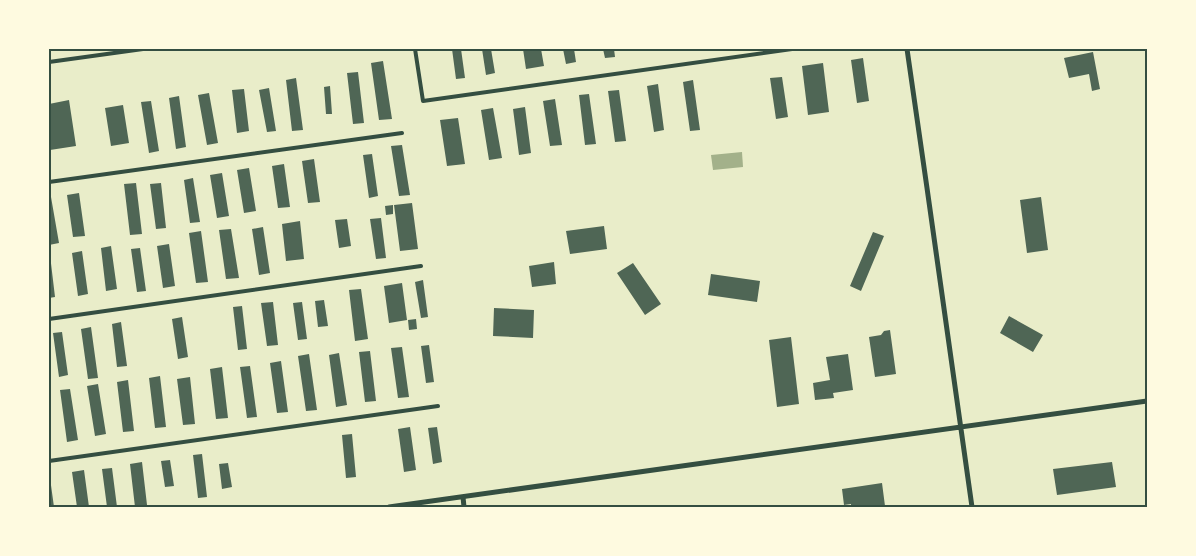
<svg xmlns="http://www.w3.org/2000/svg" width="1196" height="556" font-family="'Sofia Sans Condensed',sans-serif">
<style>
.water{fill:#a3b18a}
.building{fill:#4f6655}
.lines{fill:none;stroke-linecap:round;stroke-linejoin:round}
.service{stroke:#344e41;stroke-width:4}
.minor{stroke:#344e41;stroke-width:5}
.neatline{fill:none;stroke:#344e41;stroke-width:2}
</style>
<rect width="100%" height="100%" fill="#e9edc9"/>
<path class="water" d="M742,152L743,167L713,170L711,155Z"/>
<path class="building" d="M452,49H461L465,78L456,79Z
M482,49H491L495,73L486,75Z
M523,49H541L544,66L526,69Z
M563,49H574L576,62L566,64Z
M603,49H614L615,57L605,58Z
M1093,52L1100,89L1092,91L1089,74L1069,78L1064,58Z
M863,58L869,101L857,103L851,60Z
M383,61L392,119L379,120L371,63Z
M823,63L829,112L808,115L802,66Z
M358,72L364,123L353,124L347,73Z
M782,77L788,117L776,119L770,78Z
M296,78L303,130L292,131L286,80Z
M693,80L700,130L690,131L683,82Z
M658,84L664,130L654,132L647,86Z
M330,86L332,114H326L324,87Z
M269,88L276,131L267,132L259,90Z
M244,89L249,131L237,133L232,90Z
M619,90L626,141L615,142L608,91Z
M209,93L218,143L207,145L198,95Z
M589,94L596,144L585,145L579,95Z
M179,96L186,147L176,149L169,98Z
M555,99L562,145L550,146L543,101Z
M69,100L76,146L50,150L49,104Z
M151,101L159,151L149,153L141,102Z
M123,105L129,143L111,146L105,108Z
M525,107L531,153L519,155L513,109Z
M493,108L502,158L489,160L481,110Z
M458,118L465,164L447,166L440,120Z
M402,145L410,195L399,196L391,146Z
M372,154L378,196L369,198L363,155Z
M314,159L320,202L308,203L302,161Z
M284,164L290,207L278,208L272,166Z
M249,168L256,211L244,213L237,170Z
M222,173L229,216L217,218L210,175Z
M193,178L200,222L190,223L184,180Z
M136,183L142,234L130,235L124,184Z
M161,183L166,228L156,229L150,184Z
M79,193L85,236L73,237L67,195Z
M49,197H51L59,243L49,245Z
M1041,197L1048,250L1027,253L1020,200Z
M412,203L418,249L400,251L394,205Z
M393,205V214L386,215L385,206Z
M381,218L386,258L376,259L370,219Z
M347,219L351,246L339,248L335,220Z
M300,221L304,259L286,261L282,224Z
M604,226L607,249L570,254L566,231Z
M263,227L270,273L259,275L252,229Z
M231,229L239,278L226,279L219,230Z
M201,231L208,282L196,283L189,233Z
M873,232L884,236L861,291L850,286Z
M169,244L175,286L163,288L157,246Z
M111,246L117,289L106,291L101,248Z
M140,248L146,291L137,292L131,249Z
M82,251L88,294L78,296L72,253Z
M49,255H50L55,297L49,298Z
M554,262L556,284L532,287L529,266Z
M633,263L661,304L645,315L617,273Z
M711,274L760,281L757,302L708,295Z
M423,280L428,317L421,318L415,282Z
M402,283L407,320L389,323L384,286Z
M361,289L368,339L355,341L349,290Z
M324,300L328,326L318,327L315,301Z
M273,302L278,345L267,346L261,303Z
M302,302L307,339L298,340L293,303Z
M242,306L247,349L238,350L233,307Z
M494,308L534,310L533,338L493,336Z
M1009,316L1043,335L1033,352L1000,333Z
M182,317L188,357L178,359L172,319Z
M416,319L417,329L409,330L408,320Z
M121,322L127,366L117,367L112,324Z
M91,327L98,378L88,379L81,329Z
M890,330L896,374L875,377L869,337L881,335L884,331Z
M62,332L68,375L59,377L53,333Z
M791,337L799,404L777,407L769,340Z
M429,345L434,382L426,383L421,346Z
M402,347L409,397L398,398L391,348Z
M370,351L376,401L365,402L359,352Z
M339,353L347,405L336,407L329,355Z
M309,354L317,410L306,411L298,356Z
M848,354L853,390L833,393L834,398L815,400L813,383L830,380L826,357Z
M281,361L288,412L277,413L270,363Z
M250,366L257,417L247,418L240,367Z
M222,367L228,418L216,419L210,369Z
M160,376L166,427L155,428L149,378Z
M190,377L195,424L183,425L177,379Z
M128,380L134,431L123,432L117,382Z
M98,384L106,434L95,436L87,386Z
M70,389L78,440L67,442L60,390Z
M410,427L416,470L404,472L398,429Z
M437,427L442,462L433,464L428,428Z
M352,434L356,477L346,478L342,435Z
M202,454L207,497L198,498L193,455Z
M170,460L174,486L165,487L161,461Z
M142,462L147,505L135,507L130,464Z
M1112,462L1116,487L1057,495L1053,469Z
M228,463L232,487L222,489L219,464Z
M112,468L117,507H107L102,469Z
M84,470L89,507H77L72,472Z
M49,478H50L54,507H49Z
M882,483L885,506L879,507H851V504L844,505L842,489Z"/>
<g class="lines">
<path class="service" d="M415,49L423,101L792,49
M49,62L143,49
M49,182L402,133
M49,319L421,266
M49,461L438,406"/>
<path class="minor" d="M907,49L927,188L972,507
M463,497L464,507
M389,507L1147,401"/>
</g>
<rect width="1196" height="556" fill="none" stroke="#fefae0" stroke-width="100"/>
<rect x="50" y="50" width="1096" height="456" class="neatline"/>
</svg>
